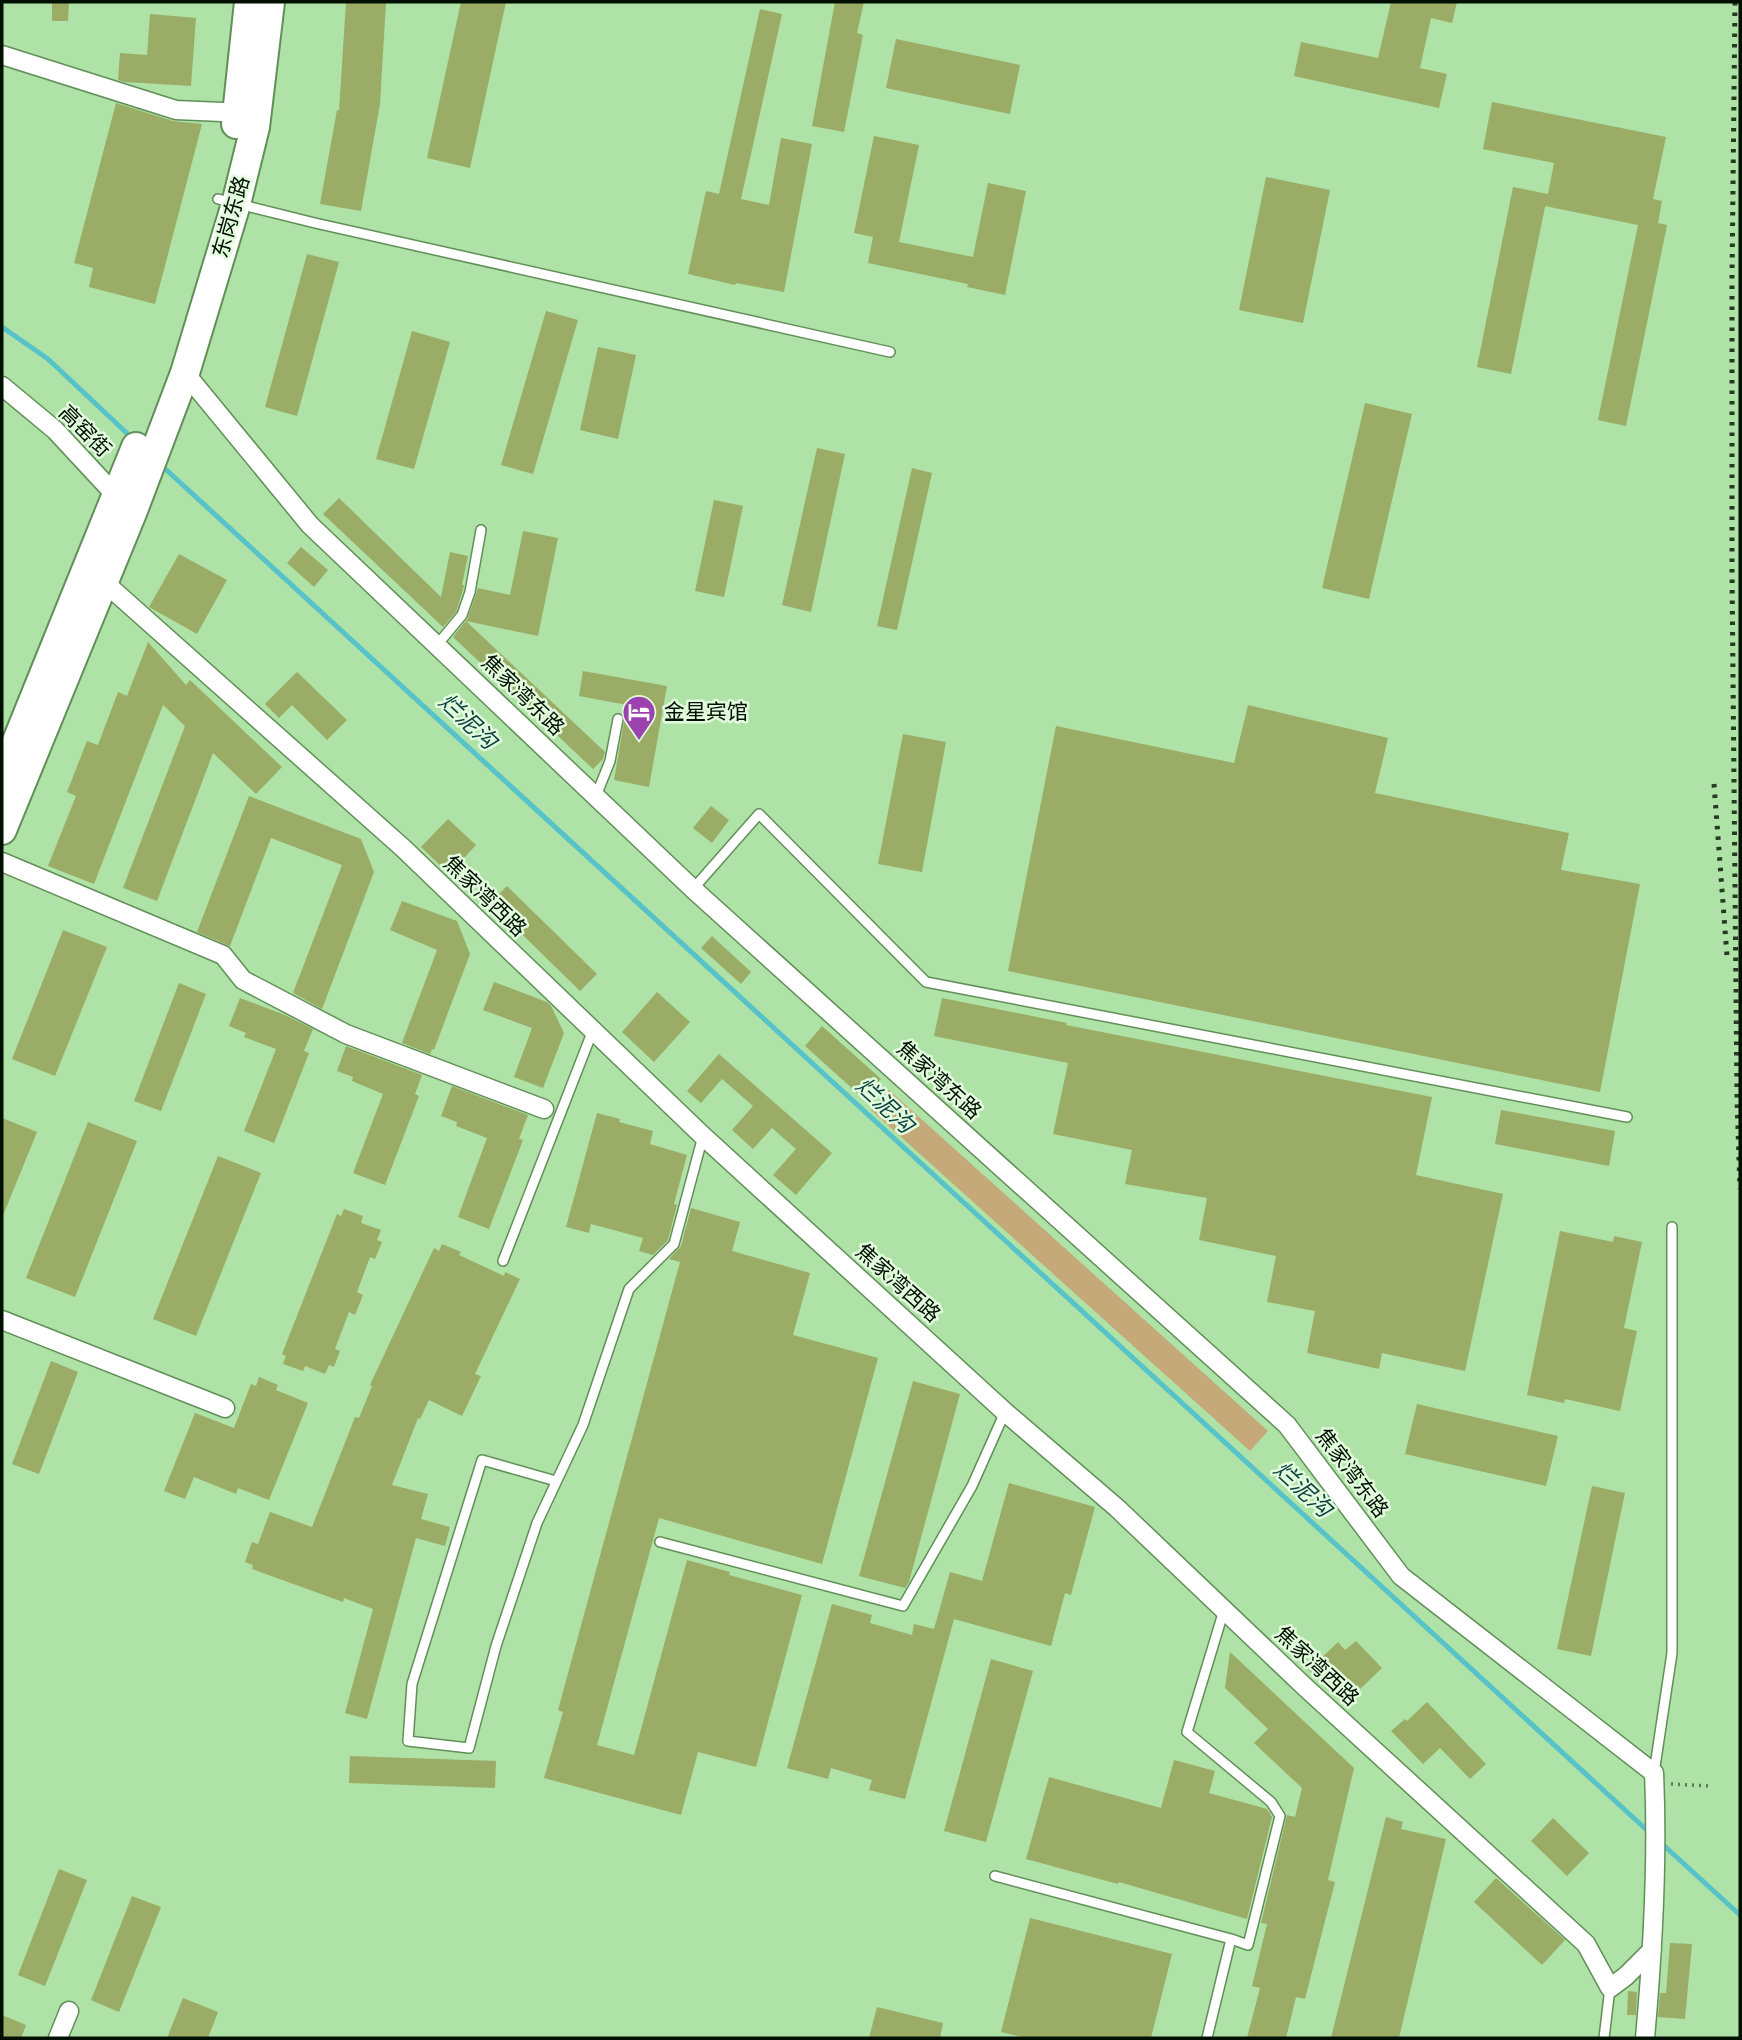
<svg xmlns="http://www.w3.org/2000/svg" width="1742" height="2040" font-family="Barlow,'Noto Sans SC',sans-serif">
<style>
.green{fill:#c6a978}
.lines{fill:none;stroke-linecap:round;stroke-linejoin:round}
.stream{stroke:#57c3c9;stroke-width:5}
.building{fill:#9aac65}
.lane-casing{stroke:#608f57;stroke-width:12}
.street-casing{stroke:#608f57;stroke-width:21}
.primary-casing{stroke:#608f57;stroke-width:32}
.path{stroke:#587a53;stroke-width:3.5;stroke-dasharray:2 5;stroke-linecap:butt}
.lane{stroke:#fff;stroke-width:9}
.street{stroke:#fff;stroke-width:18}
.primary{stroke:#fff;stroke-width:28}
.rail{stroke:#243a21;stroke-width:5;stroke-dasharray:3.5 7;stroke-linecap:butt}
.labels{text-anchor:middle;stroke-width:5;stroke-linejoin:round;paint-order:stroke}
.street-label{font-size:21px;fill:#011000;stroke:#e2fbdd}
.poi-label{font-size:21px;fill:#011000;stroke:#e2fbdd;text-anchor:start}
.water-label{font-size:23px;font-style:italic;fill:#0b3f41;stroke:#e2fbdd}
</style>
<rect width="100%" height="100%" fill="#afe2a6"/>
<path class="green" d="M889,1090L1268,1431L1250,1451L871,1110Z"/>
<g class="lines">
<path class="stream" d="M2,327L48,359L132,438
M160,464L1650,1833
M1660,1842L1740,1915"/>
</g>
<path class="building" d="M52,2H69L68,21H52Z
M346,2L386,3L380,104L361,211L320,204L337,110L339,111Z
M461,2H506L470,168L427,158Z
M835,2H864L857,33L863,35L844,132L812,126Z
M1391,2H1457L1452,23L1431,18L1420,68L1447,74L1439,108L1294,76L1301,42L1378,58Z
M760,9L782,14L741,199L769,205L781,138L812,144L784,292L736,283L735,285L688,274L706,191L719,194Z
M150,14L196,18L191,86L125,82L118,80L120,53L147,55Z
M896,39L1020,65L1010,114L886,88Z
M1492,102L1666,137L1653,199L1662,201L1658,223L1667,225L1626,426L1598,420L1638,225L1545,206L1546,202L1511,374L1477,367L1513,187L1548,194L1554,163L1483,149Z
M116,103L173,121L202,124L155,304L89,287L93,268L74,263Z
M874,136L919,145L899,242L973,257L988,183L1026,191L1005,295L967,287L968,284L868,263L873,237L854,233Z
M1266,177L1330,190L1303,323L1239,310Z
M307,254L339,262L297,416L265,407Z
M546,311L578,320L533,474L501,465Z
M412,331L450,342L414,469L376,459Z
M598,347L636,355L618,439L580,430Z
M1365,403L1412,414L1369,599L1322,588Z
M817,448L845,454L811,612L782,605Z
M912,468L932,473L897,630L877,626Z
M339,498L441,597L450,552L468,556L462,585H464L463,590L456,612L443,627L323,514Z
M714,500L743,506L724,597L695,591Z
M523,531L558,538L538,636L466,621L605,752L603,759L593,769L453,637L468,618L478,588L510,595Z
M301,547L328,570L314,587L287,563Z
M179,554L227,580L197,634L149,607Z
M148,642L186,685L190,680L282,767L256,794L213,753L157,901L123,888L185,726L163,705L94,884L48,866L76,796L67,792L87,741L98,745L118,692L127,696Z
M583,671L667,686L649,787L614,780L627,705L579,696Z
M297,672L347,720L327,740L292,705L279,718L265,704Z
M1248,705L1388,738L1375,793L1569,833L1561,870L1640,884L1600,1092L1008,971L1056,726L1234,763Z
M903,734L946,742L922,872L878,864Z
M249,796L361,839L374,872L322,1009L293,993L342,865L271,838L230,946L197,932Z
M711,806L729,820L712,843L693,828Z
M448,819L476,845L449,874L421,847Z
M507,886L597,974L580,991L490,903Z
M402,901L457,921L470,954L434,1050L432,1049L430,1054L402,1043L437,950L390,930Z
M63,930L107,947L55,1076L12,1059Z
M712,936L751,972L741,984L701,948Z
M494,982L547,1002L551,1006L564,1033L543,1088L514,1077L532,1028L483,1010Z
M179,983L206,994L161,1111L134,1101Z
M657,992L690,1022L654,1062L622,1032Z
M240,998L285,1015L313,1029L304,1051L309,1053L274,1143L244,1131L276,1049L244,1037L246,1033L229,1026Z
M942,998L1067,1023L1066,1025L1432,1097L1416,1175L1503,1194L1465,1371L1382,1353L1379,1369L1307,1353L1315,1311L1267,1302L1276,1256L1199,1240L1207,1198L1125,1184L1132,1150L1053,1134L1068,1063L934,1036Z
M822,1026L881,1079L864,1099L805,1046Z
M346,1046L422,1075L415,1094L419,1096L385,1185L353,1173L383,1094L352,1081L353,1077L337,1071Z
M719,1054L832,1153L796,1195L773,1175L796,1149L772,1128L753,1149L732,1130L753,1106L722,1079L701,1103L687,1091Z
M452,1086L528,1115L519,1139L523,1140L489,1229L458,1217L487,1138L456,1126L457,1122L441,1116Z
M1501,1110L1615,1131L1609,1166L1495,1144Z
M597,1113L620,1119L619,1122L653,1131L650,1144L687,1155L674,1204L677,1205L668,1240L653,1255L639,1251L643,1238L591,1224L589,1233L566,1227Z
M2,1118L37,1132L2,1218Z
M88,1122L137,1141L75,1297L26,1278Z
M218,1156L261,1173L196,1336L153,1319Z
M691,1208L740,1222L732,1251L810,1273L793,1335L878,1358L822,1564L659,1518L597,1745L634,1755L687,1560L730,1572L729,1575L802,1595L756,1767L698,1752L681,1815L544,1778L563,1712L558,1710L680,1262L669,1259L681,1246Z
M344,1209L363,1216L361,1223L381,1230L377,1240L382,1242L375,1259L370,1257L357,1292L363,1295L355,1315L349,1312L335,1349L340,1351L334,1367L329,1365L325,1374L305,1366L303,1371L283,1364L286,1356L282,1354L337,1214L341,1216Z
M1560,1231L1613,1242L1614,1236L1642,1242L1624,1328L1637,1331L1620,1411L1565,1399L1564,1403L1527,1395Z
M442,1244L461,1252L459,1255L504,1276L505,1272L520,1279L475,1374L481,1376L462,1416L429,1400L420,1419L418,1418L392,1485L428,1494L421,1519L450,1527L445,1546L416,1538L367,1719L345,1713L373,1609L344,1598L343,1602L252,1569L253,1565L245,1562L252,1542L258,1544L270,1512L312,1527L355,1417L359,1418L372,1386L370,1385L434,1248L439,1251Z
M51,1361L78,1372L39,1474L12,1464Z
M259,1377L278,1385L276,1390L308,1403L269,1500L238,1488L236,1494L194,1477L185,1499L164,1491L195,1413L234,1428L251,1384L256,1386Z
M913,1381L960,1394L909,1582L905,1588L859,1576Z
M1417,1404L1558,1436L1546,1486L1405,1454Z
M1009,1483L1095,1507L1071,1595L1065,1593L1051,1646L954,1619L905,1799L869,1790L872,1780L831,1768L828,1779L787,1768L832,1604L872,1615L870,1623L912,1635L914,1624L934,1629L950,1572L982,1581Z
M1592,1486L1625,1493L1591,1656L1557,1649Z
M1356,1641L1382,1668L1358,1691L1350,1683L1335,1697L1309,1670L1338,1642L1345,1650Z
M1230,1652L1354,1768L1328,1880L1335,1882L1305,1999L1296,1997L1286,2038H1247L1260,1988L1252,1986L1267,1924L1261,1923L1287,1815L1295,1817L1302,1788L1254,1743L1268,1729L1225,1688Z
M991,1659L1033,1671L986,1842L944,1831Z
M1427,1702L1486,1764L1470,1779L1440,1748L1423,1764L1391,1731L1405,1719L1407,1721Z
M350,1756L496,1761L495,1788L349,1783Z
M1174,1760L1215,1771L1209,1793L1267,1809L1272,1817L1247,1919L1119,1882L1118,1884L1026,1859L1049,1777L1161,1808Z
M1386,1817L1403,1822L1401,1829L1446,1839L1399,2038H1331Z
M1553,1818L1589,1853L1567,1876L1531,1841Z
M59,1869L87,1880L45,1986L18,1975Z
M1496,1878L1565,1940L1542,1965L1474,1902Z
M132,1896L161,1907L119,2012L91,2000Z
M1030,1918L1172,1954L1151,2038H1027L1001,2032Z
M1670,1943L1692,1944L1685,2019L1658,2017L1660,1993H1666Z
M1628,1991L1637,1992L1636,2015H1627Z
M183,1998L218,2012L208,2038H167Z
M877,2007L943,2023L940,2038H869Z
M2,2015L26,2025L21,2038H2Z"/>
<g class="lines">
<defs>
<path id="lane" d="M218,199L315,223L890,352
M437,645L462,615L470,592L481,530
M596,796L610,761L618,719
M693,889L759,814L926,982L1627,1117
M503,1261L593,1030
M556,1481L482,1460L412,1684L408,1741L469,1748L496,1646L537,1523L583,1425L629,1289L674,1244L703,1136
M660,1542L903,1606L972,1486L1005,1412
M1224,1610L1187,1732L1271,1802L1280,1816L1248,1945L1231,1939
M1654,1773L1672,1653V1227
M995,1876L1231,1939L1207,2038
M1604,2038L1610,1988"/>
<path id="street" d="M2,55L176,110L245,113
M185,373L310,525L693,889L1287,1425L1401,1576L1654,1773C1658,1861 1653,1950 1645,2038
M2,386L55,430L120,500
M104,582L403,848L703,1136L1005,1412L1117,1508L1305,1687L1586,1944L1610,1988L1626,1976L1652,1950
M2,862L223,955L243,980L346,1034L544,1109
M2,1320L225,1408
M58,2038L69,2011"/>
<path id="primary" d="M236,124L249,2
M2,778L136,447
M2,830L132,513L185,373L236,204L255,127L270,2"/>
</defs>
<use href="#lane" class="lane-casing"/>
<use href="#street" class="street-casing"/>
<use href="#primary" class="primary-casing"/>
<path class="path" d="M1671,1784L1709,1786"/>
<use href="#lane" class="lane"/>
<use href="#street" class="street"/>
<use href="#primary" class="primary"/>
<path class="rail" d="M1735,2L1732,278V572L1737,1099L1740,1189
M1714,784L1727,956"/>
</g>
<defs>
<symbol id="hotel-pin" viewBox="-11 -11 22 30"><path d="M0 17L-7.5 6A9.5 9.5 0 1 1 7.5 6Z" fill="#9c42ae" stroke="#e2fbdd"/><path d="M-6-4.5h1.5V1H6V5H4.5V3h-9V5H-6ZM-4 0a1.8 1.8 0 1 1 3.6 0ZM.5 0V-2.5h3Q6-2.5 6 0Z" fill="#fff"/></symbol>
</defs>
<g fill-rule="evenodd">
<use href="#hotel-pin" x="620" y="693" width="38" height="52"/>
</g>
<g class="labels">
<g class="street-label">
<text transform="translate(231 217) rotate(-74)" y="7">东岗东路</text>
<text transform="translate(85 431) rotate(45)" y="7">高窑街</text>
<text transform="translate(523 695) rotate(44)" y="7">焦家湾东路</text>
<text transform="translate(485 896) rotate(44)" y="7">焦家湾西路</text>
<text transform="translate(939 1080) rotate(42)" y="7">焦家湾东路</text>
<text transform="translate(898 1283) rotate(42)" y="7">焦家湾西路</text>
<text transform="translate(1352 1473) rotate(53)" y="7">焦家湾东路</text>
<text transform="translate(1317 1666) rotate(43)" y="7">焦家湾西路</text>
</g>
<g class="poi-label">
<text x="664" y="719">金星宾馆</text>
</g>
<g class="water-label">
<text transform="translate(468 721) rotate(43)" y="8">烂泥沟</text>
<text transform="translate(885 1105) rotate(43)" y="8">烂泥沟</text>
<text transform="translate(1303 1489) rotate(43)" y="8">烂泥沟</text>
</g>
</g>
<rect width="1742" height="2040" fill="none" stroke="#011000" stroke-width="7"/>
</svg>
